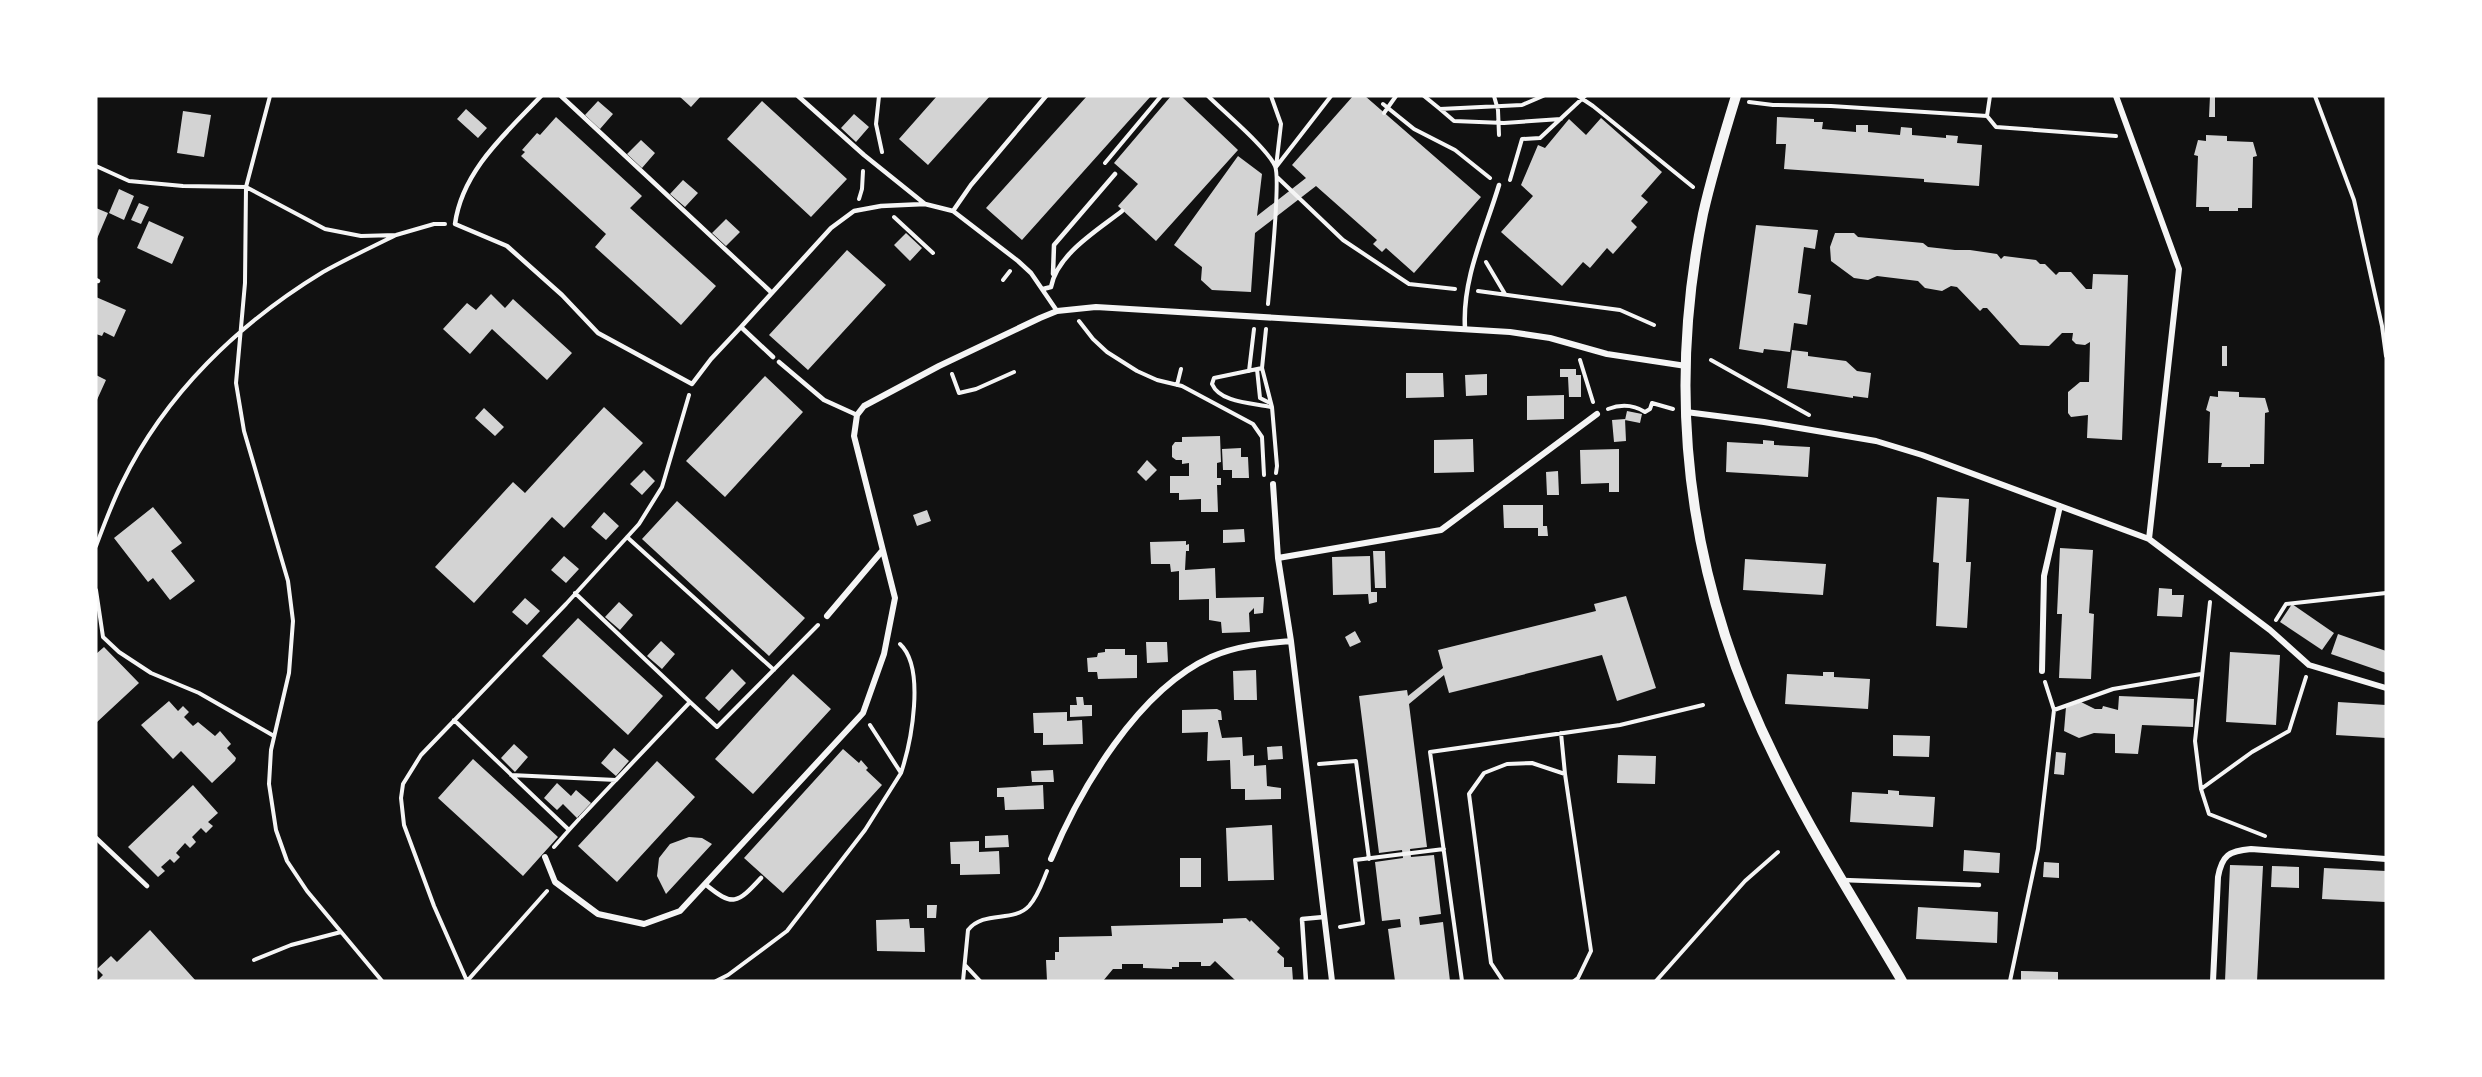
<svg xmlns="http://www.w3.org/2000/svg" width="2482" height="1077" font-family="Lato,sans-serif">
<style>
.building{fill:#d3d3d3}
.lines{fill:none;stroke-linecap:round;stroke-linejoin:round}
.path{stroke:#f5f5f5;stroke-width:4}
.service{stroke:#f5f5f5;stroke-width:4.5}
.minor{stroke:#f5f5f5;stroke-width:6}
.tertiary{stroke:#f5f5f5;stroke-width:10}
</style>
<rect width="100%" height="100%" fill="#111"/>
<path class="building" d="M679,96H701L691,107Z
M937,96H990L928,165L899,139Z
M1087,96H1151L1022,240L986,208Z
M1171,96H1181L1238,150L1156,241L1118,206L1138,184L1114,163Z
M1353,96H1365L1481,197L1414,273L1386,248L1382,252L1373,244L1377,240L1316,186L1255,233L1251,292L1212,290L1201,280L1202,267L1174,245L1238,156L1262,174L1257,216L1306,178L1292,165Z
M2210,96L2215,97V117H2209Z
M598,101L613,114L600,129L585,115Z
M762,101L847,179L811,217L727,139Z
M466,109L487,128L478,138L457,119Z
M183,111L211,115L204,157L177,153Z
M854,114L869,127L856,142L841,128Z
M556,117L642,196L630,208L716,286L681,325L595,247L606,234L521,156L525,152L522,150L537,133L540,135Z
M1777,117L1814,119V122H1823L1822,129L1856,132V125H1868V132L1900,135L1901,127L1912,128V135L1946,138V135L1958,136L1957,143L1982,145L1979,186L1924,182V179L1784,169L1786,144H1776Z
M1601,118L1662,172L1641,196L1648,202L1631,221L1637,227L1613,254L1607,248L1590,268L1583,262L1562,286L1501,232L1533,196L1521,185L1538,145L1545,148L1569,119L1586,135Z
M2206,135L2227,136V141L2253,142L2257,156L2253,157L2252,208H2238V211H2209V207H2196L2198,156L2194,155L2198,140L2206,141Z
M641,140L655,153L642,168L627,154Z
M683,180L698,193L685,207L670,194Z
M119,189L134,196L124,220L109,213Z
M139,203L149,207L141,224L131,220Z
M96,208L108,213L96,241Z
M726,219L740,232L726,246L712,233Z
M149,221L184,237L172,264L137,248Z
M1756,225L1818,230L1815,249L1804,247L1798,293L1811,295L1807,325L1794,323L1790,352L1764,349L1763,353L1739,349Z
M906,233L922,248L910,261L894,245Z
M1835,233H1854L1858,237L1923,243L1928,247L1955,250H1970L1997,254L2001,259L2004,256L2036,260L2040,264H2045L2056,275L2059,272H2071L2086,289H2092L2093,274L2128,275L2122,440L2087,438L2088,415L2071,417L2068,413V392L2080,382H2089L2090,342L2085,345L2076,344L2072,340L2073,333H2062L2049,346L2020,345L1987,308H1983L1980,311L1957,287L1951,286L1942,291L1925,288L1918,281L1877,276L1868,280L1854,278L1831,261L1830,247Z
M847,250L886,285L808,370L769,335Z
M491,294L505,308L513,299L572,353L547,380L492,329L470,354L443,329L467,303L476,310Z
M96,297L126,310L114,337L104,332L102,336L96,334Z
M2222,346H2227V366H2222Z
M1792,350L1808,352V356L1846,361L1857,371L1871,373L1868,398L1853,396V398L1787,388Z
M1560,369H1576V375H1581V397H1569L1568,377H1560Z
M1406,373H1443L1444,397L1406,398Z
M1487,374V395L1466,396L1465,375Z
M96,375L106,380L96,402Z
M765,376L803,412L725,497L686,461Z
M2218,391L2239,392V397L2265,398L2269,412L2265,413L2264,464H2250V467H2221L2222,463H2208L2210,412L2206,410L2210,396L2218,397Z
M1564,395V419L1527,420V396Z
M604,407L643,443L564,528L552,517L474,603L435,567L513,482L525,493Z
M484,408L504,427L495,436L475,418Z
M1627,411L1642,414L1640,423L1625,420Z
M1625,419L1626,441L1614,442L1612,420Z
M1220,436L1221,462L1217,463V478H1221V485H1217L1218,512H1201V499L1179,500V493H1170V476H1189V463L1182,464V460H1176L1172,457V446L1175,442H1182V437Z
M1473,439L1474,472L1434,473V440Z
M1763,440L1774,441V445L1810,447L1808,477L1726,472L1727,442L1763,444Z
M1241,448V457H1248L1249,478H1232V470H1223L1222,449Z
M1619,449V492H1609V483L1581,484L1580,450Z
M1147,460L1157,470L1146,481L1137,472Z
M644,470L655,481L642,495L630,484Z
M1558,471L1559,495H1547L1546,472Z
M1937,497L1969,499L1966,562H1971L1967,628L1936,626L1939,563L1933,562Z
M677,501L805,618L769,656L642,539Z
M1503,505H1543V526H1547L1548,536H1538V528H1504Z
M153,507L182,543L171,551L195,581L170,600L153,578L148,582L114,538Z
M927,510L931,521L917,526L913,515Z
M604,512L619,526L606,540L591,527Z
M1244,529L1245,542L1223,543V530Z
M1186,541V545L1189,544V551H1186L1185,570L1215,568L1216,598L1264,597L1263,613L1254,614V608L1249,613L1250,632L1222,633L1221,622L1209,620V599L1179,600V571L1171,572L1170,564H1151L1150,542Z
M2060,548L2093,550L2089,613L2094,614L2091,679L2059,678L2062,614H2057Z
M1373,551H1385L1386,588H1375Z
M564,556L579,569L566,583L551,570Z
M1370,556L1371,592H1377V602L1369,604L1368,594L1333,595L1332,557Z
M1745,559L1826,564L1823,595L1743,590Z
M2159,588L2172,589V595H2184L2182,617L2157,616Z
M1626,596L1656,688L1617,701L1602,655L1449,693L1444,675L1409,704L1427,847L1410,849L1411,857L1434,855L1441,914L1419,917L1420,925L1443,922L1450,981H1395L1388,929L1401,927L1400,919L1382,921L1375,862L1403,858L1402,850L1379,853L1359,696L1407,690L1408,696L1443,668L1438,650L1596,611L1594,604Z
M525,598L540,611L527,625L512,612Z
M619,602L633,615L620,630L605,617Z
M2292,604L2334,633L2322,650L2280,622Z
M578,618L663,696L628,735L542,656Z
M1355,631L1361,642L1350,647L1345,637Z
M2338,634L2386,651V673L2331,654Z
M661,641L675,654L662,669L647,656Z
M1146,642H1167L1168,662L1147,663Z
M104,647L139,683L96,723V654Z
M1105,649H1125V655H1137V678L1098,679L1097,672H1088L1087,658L1097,657L1098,653L1105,652Z
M2230,652L2280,655L2276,725L2226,722Z
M732,669L746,683L719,711L705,698Z
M1256,670L1257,700H1234L1233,671Z
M1823,672H1834V677L1870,679L1868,709L1785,704L1787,674L1823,676Z
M793,674L831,709L753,794L715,759Z
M2119,696L2194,699L2193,727L2142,725L2138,754L2115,753V734L2094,733L2079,738L2064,731L2066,707L2081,702L2095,709H2102L2103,706L2118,710Z
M1076,697H1083L1084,705H1092V716L1070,717V705H1077Z
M169,701L178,711L183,706L189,712L184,717L193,726L198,722L215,736L220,731L231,744L227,748L236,758L235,761L212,783L181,751L173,759L141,725Z
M2338,702L2386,705V738L2336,735Z
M1217,709L1221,711L1222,720H1218L1222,738L1242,737L1243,756L1254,755V766L1266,765L1267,786L1281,788V799L1245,800V789H1231L1230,760L1207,761L1208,732L1182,733V710Z
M1067,712V721L1082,720L1083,744L1043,745V733H1034L1033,713Z
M1893,735L1930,736L1929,757L1893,756Z
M514,744L528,757L515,772L501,758Z
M1282,746L1283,759L1268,760L1267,747Z
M614,748L629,761L616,776L601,763Z
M843,749L859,763L861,760L868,768L866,770L882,785L783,893L744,858Z
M2056,752L2066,753L2064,775L2054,774Z
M1618,755L1656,756L1655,784L1617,783Z
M473,759L558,837L523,876L438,798Z
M657,761L695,797L617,882L578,846Z
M1053,770L1054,782H1032L1031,771Z
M557,783L571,796L576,790L591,803L577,818L563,804L557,810L544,798Z
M193,785L218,813L208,822L213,826L206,833L201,828L192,837L196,842L190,848L185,843L176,853L180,857L174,863L170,859L161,867L165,871L158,877L128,847Z
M1043,785L1044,809L1005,810L1004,797H997V788Z
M1888,790L1899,791V795L1935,797L1933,827L1850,822L1852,792L1888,794Z
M1272,825L1274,880L1228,881L1226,828Z
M1008,835L1009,847L985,848V836Z
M689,837L702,838L712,844L666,894L657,876L659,858L670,844Z
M979,841V852L999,851L1000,874L960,875V864H951L950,842Z
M1964,850L2000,853L1999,873L1963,871Z
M1180,858H1201V887H1180Z
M2044,862L2059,863V878L2043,877Z
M2230,865L2263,866L2257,981H2225Z
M2272,866L2299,867V888L2271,887Z
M2324,868L2386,871V902L2322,899Z
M927,905H937L936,918H927Z
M1918,907L1998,912L1997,943L1916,939Z
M1246,918L1250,922L1251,920L1280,948L1277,952L1284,958V967H1292L1293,981H1236L1215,961L1210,966H1201V962H1179V967H1172V969L1143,968V964H1122V969H1113L1103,981H1047L1046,960H1055V952H1059V937L1112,936L1111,926L1223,923V919Z
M909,919L910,928H924L925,952L877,951L876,920Z
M150,930L196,981H97L103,975L97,969L111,956L117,962Z
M2021,971L2058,972V981H2021Z"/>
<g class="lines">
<path class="path" d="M270,96L246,187L245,283L236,383L244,431L288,581L293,621L289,673L271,750L269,784L276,830L287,861L307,891L382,981
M879,96L876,124L882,152
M1208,96C1224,112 1267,148 1275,166C1281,179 1270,282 1268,304
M1271,96L1281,124L1276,167L1331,96
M1424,96L1440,109L1522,105L1543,96
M1494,96L1498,110L1499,135
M1578,96L1593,106L1693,187
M2315,96L2354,200L2382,326L2386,356
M1749,102L1773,105L1831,106L1987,116L1990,96
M1383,104L1414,129L1455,150L1490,178
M1440,109L1454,121L1504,123L1561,119
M1384,113L1396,96
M1987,116L1996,127L2116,136
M1105,163L1161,96
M96,166L129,181L183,186L246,187L325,229L361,236L396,235L434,224H445
M1277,177L1343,240L1409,284L1455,289
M1510,180L1522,139L1540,138L1585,96
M859,199L862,189L863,171
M894,217L933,253
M1486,262L1505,294
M1003,280L1010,271
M1478,291L1620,310L1654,325
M1079,321L1093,339L1107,352L1137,371L1157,380L1182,386L1253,424L1262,437L1264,475
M1266,329L1262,368L1272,407L1277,466L1276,473
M1580,360L1593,402
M1711,360L1809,415
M1262,368L1214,378L1212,384C1220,403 1253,403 1271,407
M1257,369L1260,398L1268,402
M1249,371L1254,329
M952,374L959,393L976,389L1014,372
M1177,385L1181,369
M1608,409C1621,404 1634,405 1645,412L1650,409L1652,403L1673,409
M627,537L774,670
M96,546C104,525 112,503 122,483C165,394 239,323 323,272C346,259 372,247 396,235
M96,590L103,637L119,652L151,673L199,693L274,736
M575,593L690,702
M2210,602L2195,741L2201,789L2209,814L2265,836
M2276,620L2286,604L2386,593
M2045,682L2054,710
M454,720L569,830L554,847
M870,725L901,773C911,743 926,668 900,644
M1561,733L1565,774
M1319,764L1356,761L1369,859
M511,775L616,780L690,702L717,727L818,625
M2201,789L2252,752L2289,731L2306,677
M581,817L615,781
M569,830L579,819
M1340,927L1363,923L1355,860L1444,849
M254,960L291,945L341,932
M965,965L980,981
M468,980L547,891
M467,981L434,906L404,825L401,798L403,784L421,755L566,604L639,524L662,487L689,395
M716,981L728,975L787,931L865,830L901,773
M963,981L968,930C984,910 1013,923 1029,906C1038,896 1042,883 1047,871
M1462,981L1430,752L1620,725L1703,705
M1503,981L1491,963L1469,794L1484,773L1507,764L1532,763L1565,774L1591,951L1578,978L1574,981
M1656,981L1745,881L1778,852
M2010,981L2038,849L2054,710L2113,689L2201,674"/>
<path class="service" d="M541,96C506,133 462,171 455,224L507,246L562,295L598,333L692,384L711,359L741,327
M561,96L772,293
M798,96L864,155L925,204L953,211L1018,261L1031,273L1057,311
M953,211L971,185L1046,96
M1053,274L1054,245L1115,174
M96,280L98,281
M1043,289L1051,287C1057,254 1098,230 1122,211
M1465,328C1462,278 1485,232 1499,185
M773,357L741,327L831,228L854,211L881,206L925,204
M779,362L824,400L857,415
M96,838L147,886
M1843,880L1979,885
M705,884C733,907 737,904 761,878
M1306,981L1302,919L1324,917"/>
<path class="minor" d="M2116,96L2179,269L2149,539
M1686,412L1764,422L1876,441L1922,455L2149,539L2270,630L2309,665L2386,688
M1273,484L1278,558L1291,641L1332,981
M1278,558L1441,530L1597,414
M827,616L882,551
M2042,671L2044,576L2060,506
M545,857L555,882L598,914L644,924L680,911L863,713L884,654L895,598L854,436L857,415L864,406L939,366L1040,318L1057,311L1096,307L1510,332L1550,338L1607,354L1686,366
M1051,859C1080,789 1138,690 1211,657C1236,646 1264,643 1291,641
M2213,981L2218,877C2222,855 2229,851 2251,849L2386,859"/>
<path class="tertiary" d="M1736,96C1724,135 1712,174 1703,214C1664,407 1691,593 1780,768C1816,841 1861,911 1902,981"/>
</g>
<rect width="2482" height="1077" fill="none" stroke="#ffffff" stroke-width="195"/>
</svg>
